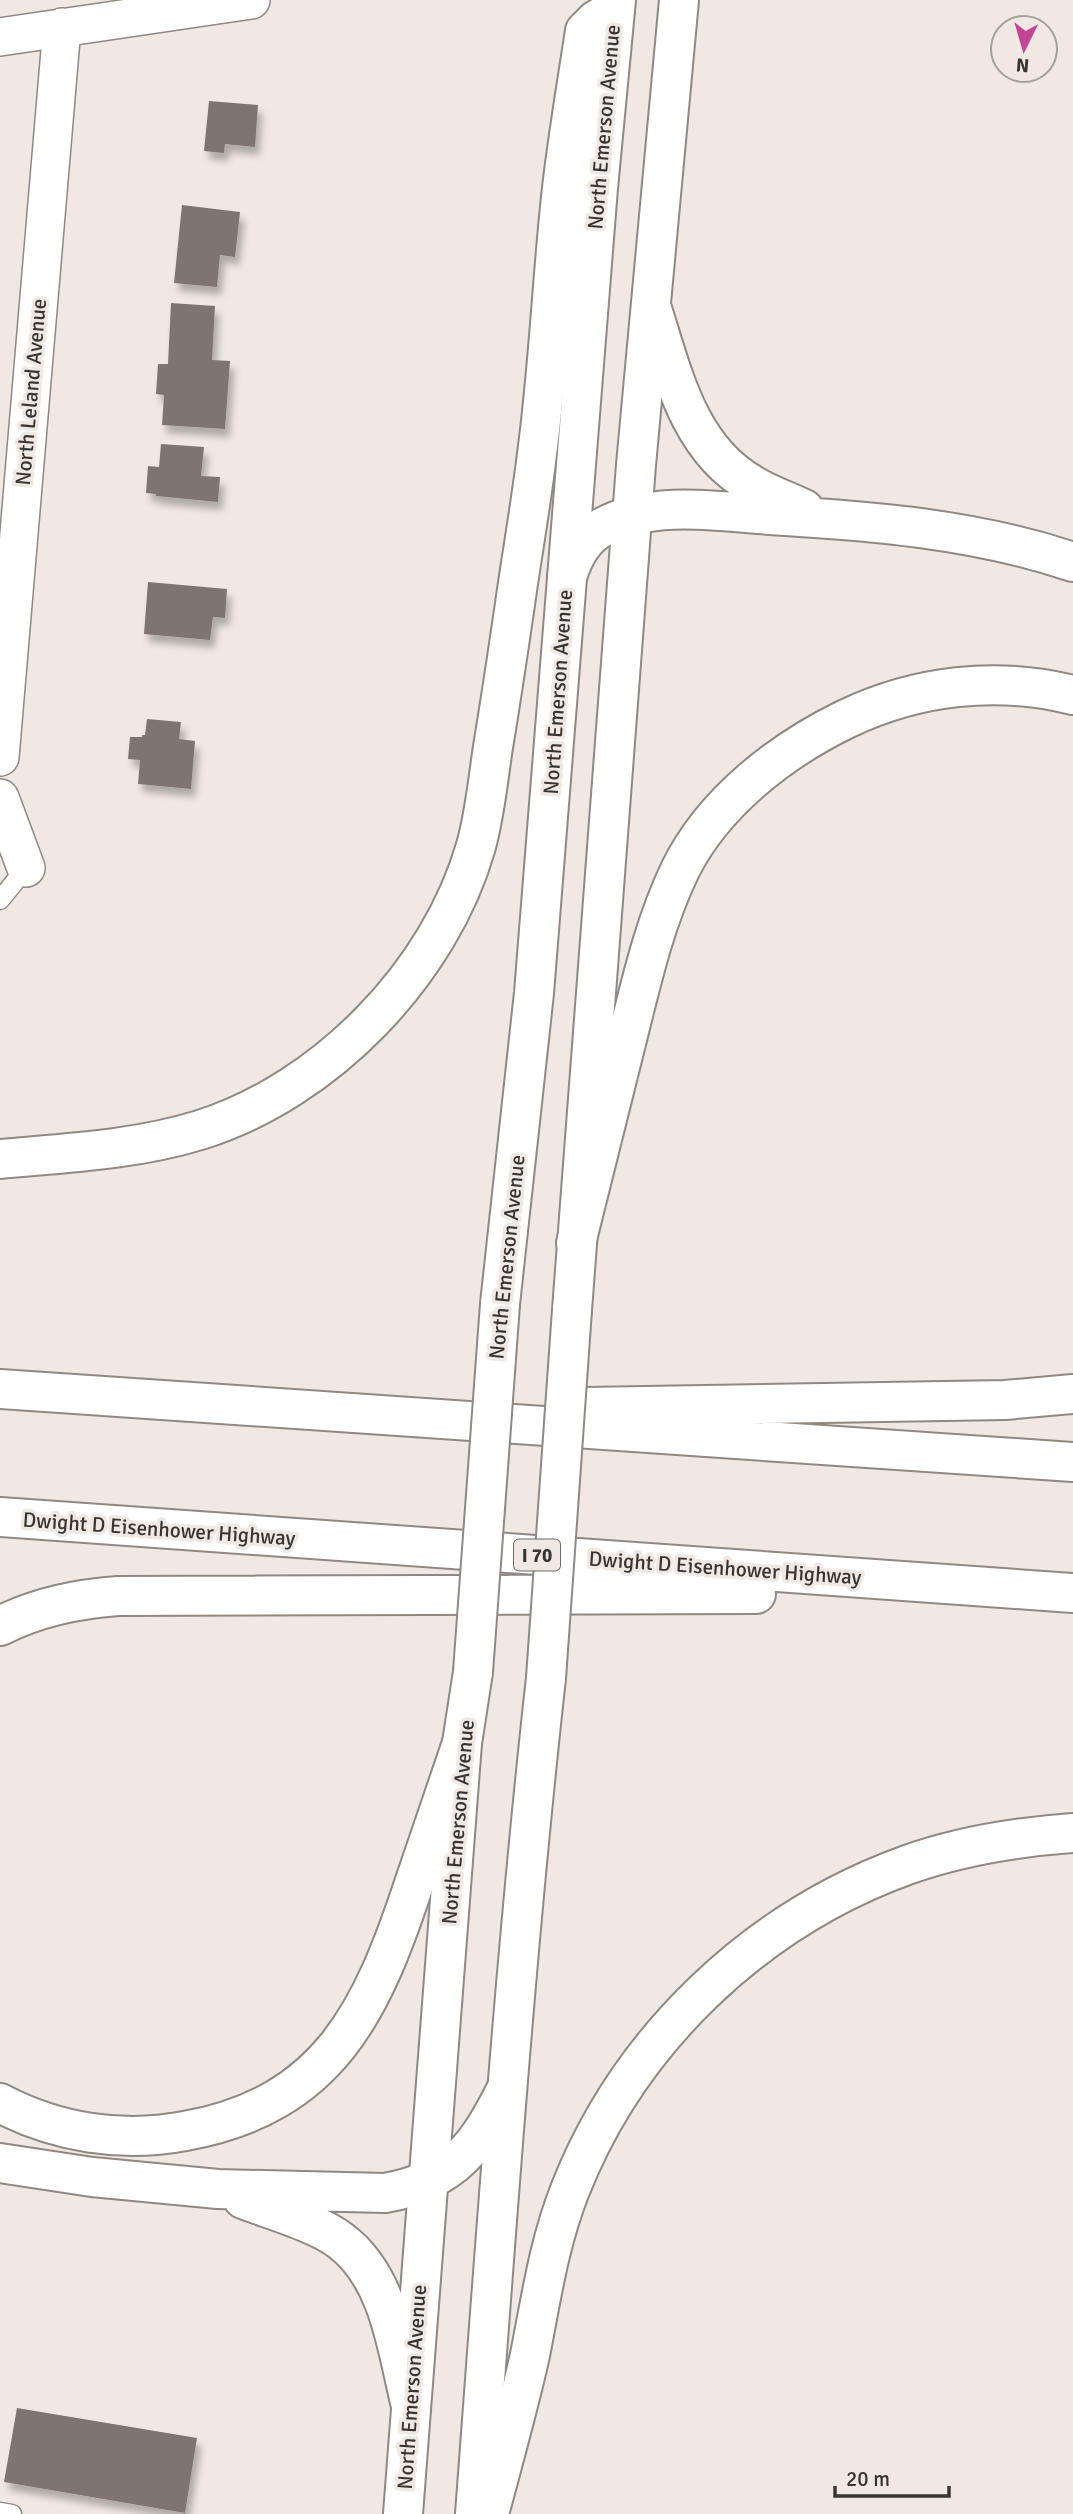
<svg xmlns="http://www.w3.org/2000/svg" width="1073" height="2514" font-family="Signika,sans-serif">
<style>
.building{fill:#7e7571;filter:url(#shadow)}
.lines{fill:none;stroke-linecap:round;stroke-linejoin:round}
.lane-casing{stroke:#908882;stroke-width:21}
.street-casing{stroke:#908882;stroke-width:40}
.primary-casing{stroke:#908882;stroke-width:42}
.highway-casing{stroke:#908882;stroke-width:42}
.lane{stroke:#fff;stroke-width:18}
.street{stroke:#fff;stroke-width:37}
.primary{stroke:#fff;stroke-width:38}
.highway{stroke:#fff;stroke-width:38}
.primary-bridge-casing{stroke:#908882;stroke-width:42;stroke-linecap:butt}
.primary-bridge{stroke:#fff;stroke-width:38}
.labels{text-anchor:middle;stroke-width:7;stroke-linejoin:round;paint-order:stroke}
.shield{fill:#f0e8e2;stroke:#6e6a67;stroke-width:2}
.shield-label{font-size:19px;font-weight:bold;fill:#373432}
.street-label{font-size:21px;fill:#373432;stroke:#f0e8e2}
</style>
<defs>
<filter id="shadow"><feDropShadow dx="4.5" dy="8" stdDeviation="3.5" flood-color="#0004"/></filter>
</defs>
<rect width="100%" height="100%" fill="#f0e8e2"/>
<path class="building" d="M209,101L258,105L255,147L225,144L224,153L204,151Z
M182,205L240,212L235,257L220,255L217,287L174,283Z
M171,303L215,306L212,360L230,361L225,429L162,425L164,395L156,394L158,364H168Z
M161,444L204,447L201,476L220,477L218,502L156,496V494L146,493L148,466L159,467Z
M148,582L227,589L225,618L213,617L210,640L144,634Z
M147,719L181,722L179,739L195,741L191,789L138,784L140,760L128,759L130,737H142V735H145Z
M17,2408L197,2438L185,2513L4,2482Z"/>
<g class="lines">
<defs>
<path id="lane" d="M0,900L26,868
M0,2512L12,2514"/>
<path id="street" d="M0,37L251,0
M0,757L62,27
M0,798L26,868"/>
<path id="primary" d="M500,1304L534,993L598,188L616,0
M572,1310L636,465L679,0
M403,2514L462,1743L473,1672
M475,2514C496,2235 515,1956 546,1678"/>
<path id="highway" d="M651,306C672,370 687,447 751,484C767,494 787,501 804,509
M567,577C573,557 583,537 603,527C652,500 717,511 770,515C872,521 975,529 1073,562
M0,1159C67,1153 135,1150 200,1130C325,1091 440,973 476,846C485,814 488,780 493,747C501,699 508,652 515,604C522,554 531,504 537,454C549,366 552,277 562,188C568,136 577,84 585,31L596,20L615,9
M576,1243C592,1178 609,1112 625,1047C640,988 653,926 680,870C713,803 780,751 846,719C917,685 996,676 1073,695
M0,1389L1073,1462
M585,1407L1005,1400L1073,1394
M0,1517L1073,1593
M0,1626C37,1607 76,1599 118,1596L756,1594
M0,2103C57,2133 122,2143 185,2131C330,2105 372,2010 414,1884C430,1837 446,1790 462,1743
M0,2163L92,2177L218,2189L385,2193C454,2181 478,2146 507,2088
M243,2199C271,2210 318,2223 341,2241C390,2278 397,2350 411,2406
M489,2514C503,2461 518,2408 530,2355C541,2299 549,2243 570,2190C629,2040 755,1920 907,1865C960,1846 1017,1837 1073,1833"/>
</defs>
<use href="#lane" class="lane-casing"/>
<use href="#street" class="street-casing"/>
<use href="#primary" class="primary-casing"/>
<use href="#highway" class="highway-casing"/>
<use href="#lane" class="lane"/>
<use href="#street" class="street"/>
<use href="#primary" class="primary"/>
<use href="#highway" class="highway"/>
<defs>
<path id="primary-bridge" d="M473,1672L500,1304
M546,1678L572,1310"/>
</defs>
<use href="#primary-bridge" class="primary-bridge-casing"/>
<use href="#primary-bridge" class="primary-bridge"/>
</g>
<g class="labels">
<rect class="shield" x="514" y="1539.5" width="46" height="31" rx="5"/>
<g class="shield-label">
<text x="537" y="1562">I 70</text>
</g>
<g class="street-label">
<text transform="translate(604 127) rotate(-85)" y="7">North Emerson Avenue</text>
<text transform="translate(31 392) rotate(-85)" y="7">North Leland Avenue</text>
<text transform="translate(558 692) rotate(-86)" y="7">North Emerson Avenue</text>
<text transform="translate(507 1257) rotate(-84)" y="7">North Emerson Avenue</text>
<text transform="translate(159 1529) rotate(4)" y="7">Dwight D Eisenhower Highway</text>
<text transform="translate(725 1568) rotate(4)" y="7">Dwight D Eisenhower Highway</text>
<text transform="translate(458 1822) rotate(-85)" y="7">North Emerson Avenue</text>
<text transform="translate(412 2387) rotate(-86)" y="7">North Emerson Avenue</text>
</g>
</g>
<g transform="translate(1024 49) rotate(185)"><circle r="33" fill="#f0e8e2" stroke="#a6a09c" stroke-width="2"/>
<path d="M0-5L12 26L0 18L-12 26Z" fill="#c24695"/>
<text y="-10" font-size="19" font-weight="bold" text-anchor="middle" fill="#373432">N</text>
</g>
<path d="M835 2486v10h114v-10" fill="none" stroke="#373432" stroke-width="3.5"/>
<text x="846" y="2486" font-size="21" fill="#373432" stroke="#f0e8e2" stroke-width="5" paint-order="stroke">20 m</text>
</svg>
